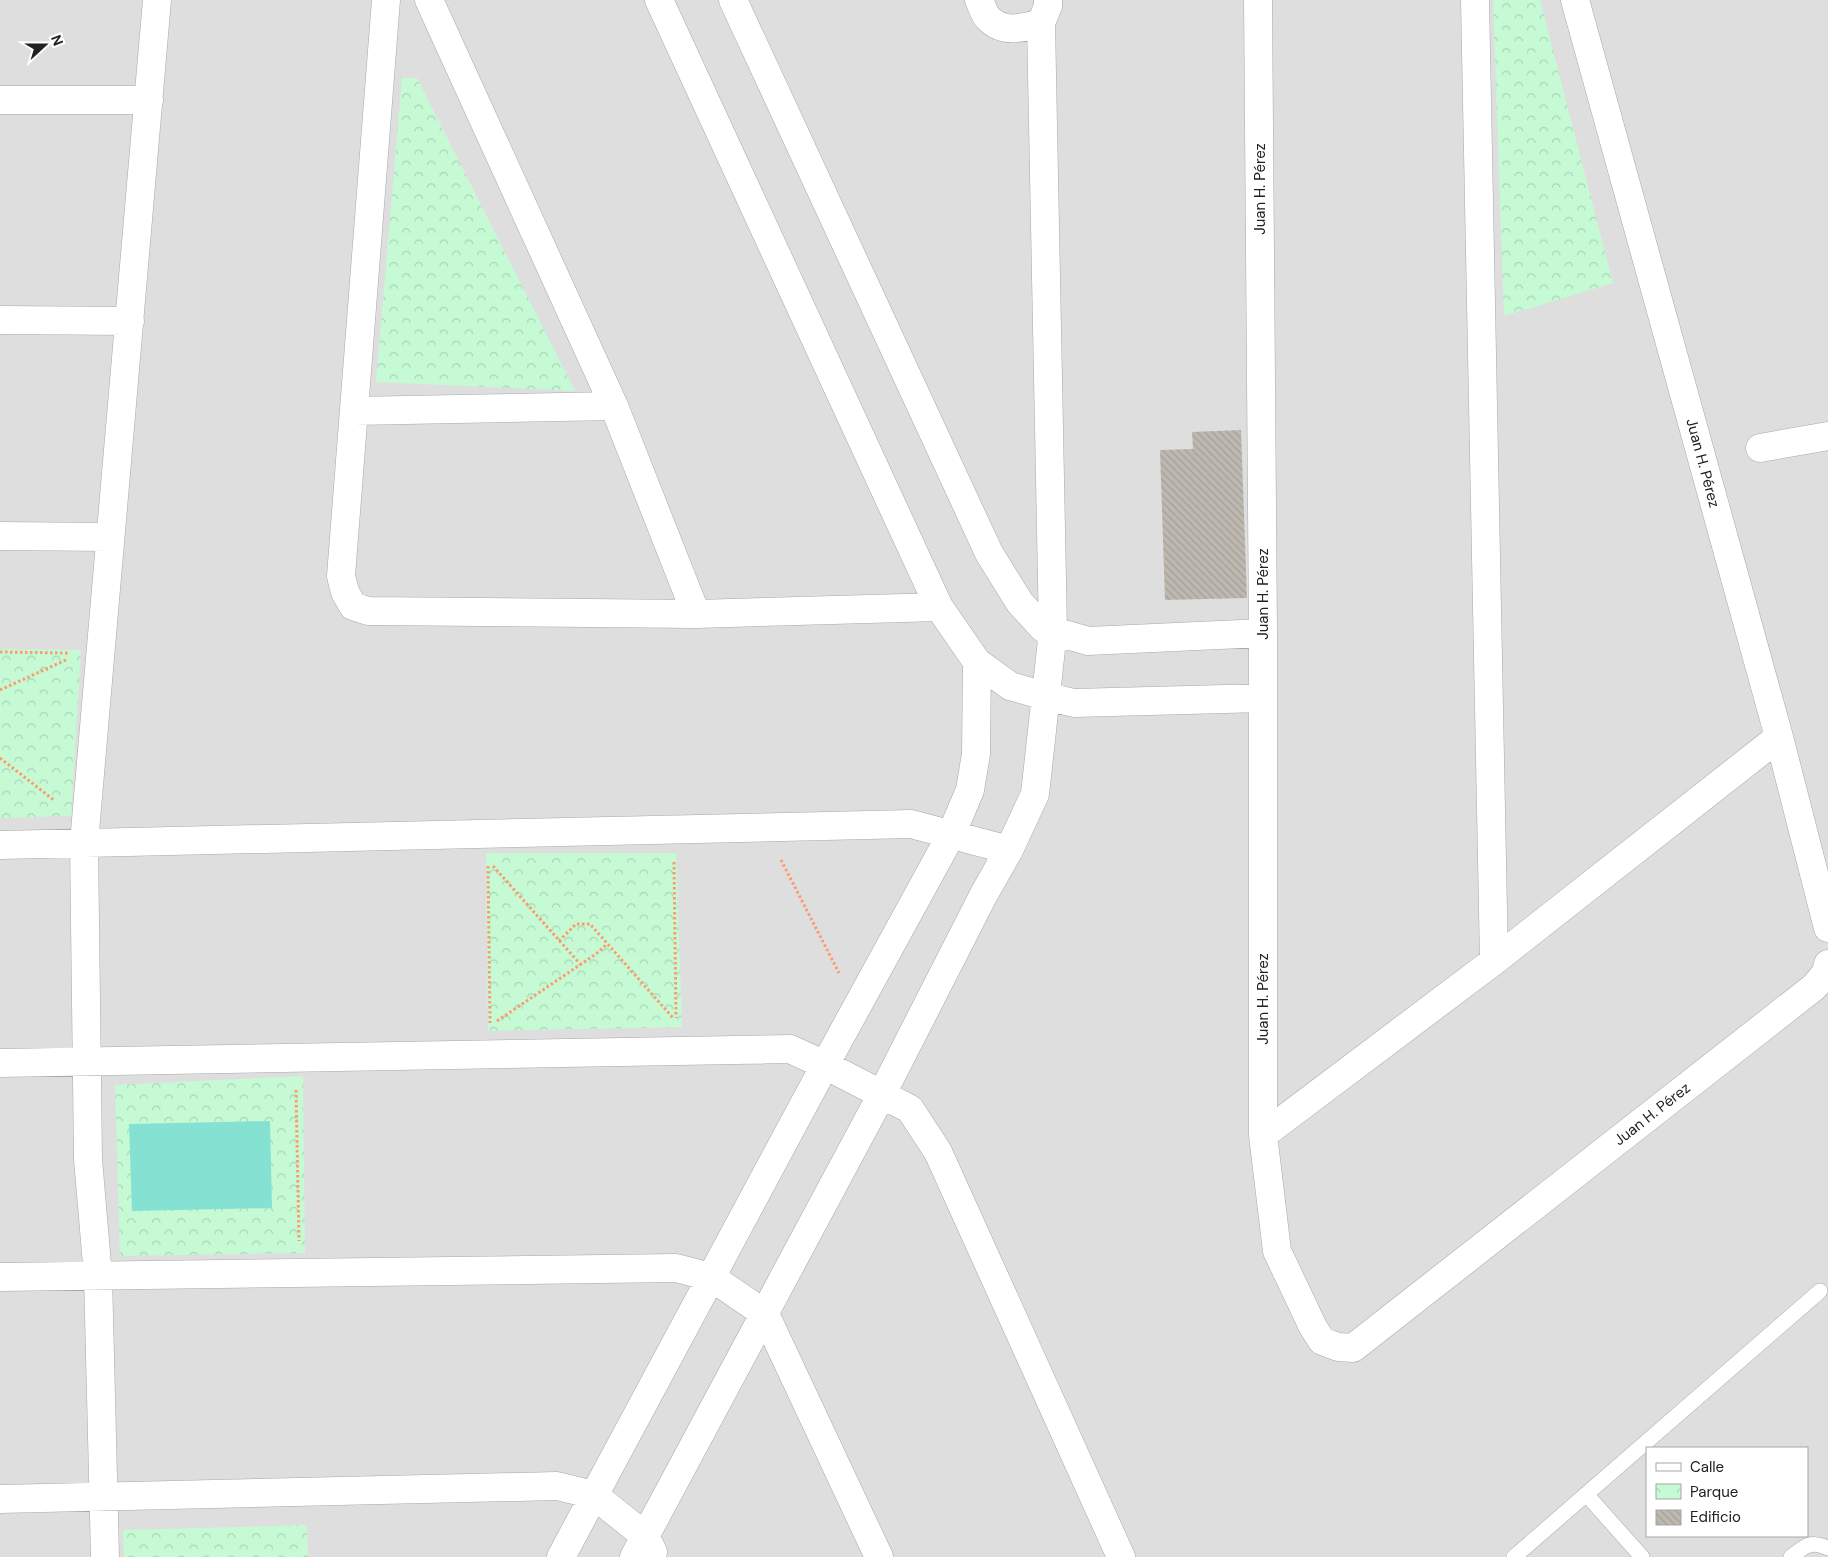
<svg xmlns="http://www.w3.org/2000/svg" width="1828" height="1557" font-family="'DM Sans',sans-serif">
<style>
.residential{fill:#dfdede;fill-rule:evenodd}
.park{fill:url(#park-crowns)}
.pitch{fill:#85e1d1}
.building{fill:url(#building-back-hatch)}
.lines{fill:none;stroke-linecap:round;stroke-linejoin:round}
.lane-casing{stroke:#a8a8a8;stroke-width:16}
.street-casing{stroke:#a8a8a8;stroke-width:29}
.path{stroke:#fc9b6e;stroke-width:3;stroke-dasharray:2.5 2.5;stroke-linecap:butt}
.lane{stroke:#fff;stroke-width:15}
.street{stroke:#fff;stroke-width:28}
.labels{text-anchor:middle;stroke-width:5;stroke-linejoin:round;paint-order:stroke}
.street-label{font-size:15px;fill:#212121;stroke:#fff}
</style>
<defs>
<pattern id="park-crowns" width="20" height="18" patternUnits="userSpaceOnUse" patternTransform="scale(1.25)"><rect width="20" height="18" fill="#c5fad5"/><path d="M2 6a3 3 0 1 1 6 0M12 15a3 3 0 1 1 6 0" fill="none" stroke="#a9d6b7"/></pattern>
<pattern id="building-back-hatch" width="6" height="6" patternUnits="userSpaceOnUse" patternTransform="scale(1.25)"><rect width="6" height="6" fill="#beb9b0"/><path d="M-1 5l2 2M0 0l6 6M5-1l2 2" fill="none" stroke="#a39f97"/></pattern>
</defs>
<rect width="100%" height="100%" fill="#f1f0e7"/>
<path class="residential" d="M0,0H1828V1557H0ZM1647,1448H1807V1536H1647Z"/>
<path class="park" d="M1493,0H1540L1613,283L1504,316Z
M402,78H417L575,391L376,382Z
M0,649L81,650L71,816L0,818Z
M486,853H676L682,1027L488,1031Z
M303,1076L305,1253L120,1256L115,1085Z
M307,1525L308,1557H124L123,1530Z"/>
<path class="pitch" d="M270,1121L272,1208L132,1211L129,1124Z"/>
<path class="building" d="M1241,430L1247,598L1165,600L1160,450L1193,449L1192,432Z"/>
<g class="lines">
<defs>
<path id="lane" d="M1586,1494L1642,1557
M1514,1557L1820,1291
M1791,1557C1805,1546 1810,1540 1828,1548"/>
<path id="street" d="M386,0L341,576L345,592L353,606L368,611L696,614L939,607
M429,0L614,406L696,614
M659,0L939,607L977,662L1010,686L1045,696L1074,703L1263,698
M733,0L989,553L1020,603L1043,628L1088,641L1263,633
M979,0C982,6 984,14 988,18C1003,34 1023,28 1041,23
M1258,0L1263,633V1135L1277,1251L1313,1327L1322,1341L1338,1347L1353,1348L1814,987L1826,973L1828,964
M1475,0L1494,961
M1575,0L1779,737L1828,928
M0,100H149
M0,320L130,321
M354,411L614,406
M1760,448L1828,436
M0,536L110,537
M0,845L911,824L1009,850
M0,1063L790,1049L825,1065L910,1109L938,1152L1121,1557
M1263,1135L1494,961L1779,737
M0,1277L676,1268L711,1277L765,1314L879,1557
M0,1499L557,1486L594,1495L645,1536L653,1552
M105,1557L98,1276L88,1159L84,843L157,0
M561,1557L825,1065L951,835L970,790L976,754L977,662
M634,1557L882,1094L984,894L1009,850L1035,794L1053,631L1041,23L1048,6V0"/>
</defs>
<use href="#lane" class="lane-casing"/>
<use href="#street" class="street-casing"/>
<path class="path" d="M0,652L68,653
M0,690L68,659
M0,758L55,801
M781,860L839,973
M674,862L676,1018
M488,866L490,1023
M493,866L581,965
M559,941L576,924H590L674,1019
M497,1021L596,954L607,944
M296,1090L299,1241"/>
<use href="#lane" class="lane"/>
<use href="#street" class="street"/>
</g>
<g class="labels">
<g class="street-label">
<text transform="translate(1260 189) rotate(-90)" y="5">Juan H. Pérez</text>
<text transform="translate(1703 463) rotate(75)" y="5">Juan H. Pérez</text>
<text transform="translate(1263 594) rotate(-90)" y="5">Juan H. Pérez</text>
<text transform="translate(1263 999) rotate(-90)" y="5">Juan H. Pérez</text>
<text transform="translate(1652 1114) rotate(-38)" y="5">Juan H. Pérez</text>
</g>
</g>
<rect x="1646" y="1447" width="162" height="90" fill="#ffffff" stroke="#a6a6a6"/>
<rect x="1656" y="1463" width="25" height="8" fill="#ffffff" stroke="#a6a6a6"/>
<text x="1690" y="1472" font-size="15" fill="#212121">Calle</text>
<rect x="1656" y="1484" width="25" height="15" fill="url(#park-crowns)" stroke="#a6a6a6"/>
<text x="1690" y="1497" font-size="15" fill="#212121">Parque</text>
<rect x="1656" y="1510" width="25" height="15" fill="url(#building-back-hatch)" stroke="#a6a6a6"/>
<text x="1690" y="1522" font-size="15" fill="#212121">Edificio</text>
<g transform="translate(45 45) rotate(69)" stroke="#ffffff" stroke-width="4" paint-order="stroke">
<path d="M0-4L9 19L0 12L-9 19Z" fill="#212121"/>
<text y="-8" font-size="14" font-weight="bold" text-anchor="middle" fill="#212121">N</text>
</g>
</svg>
